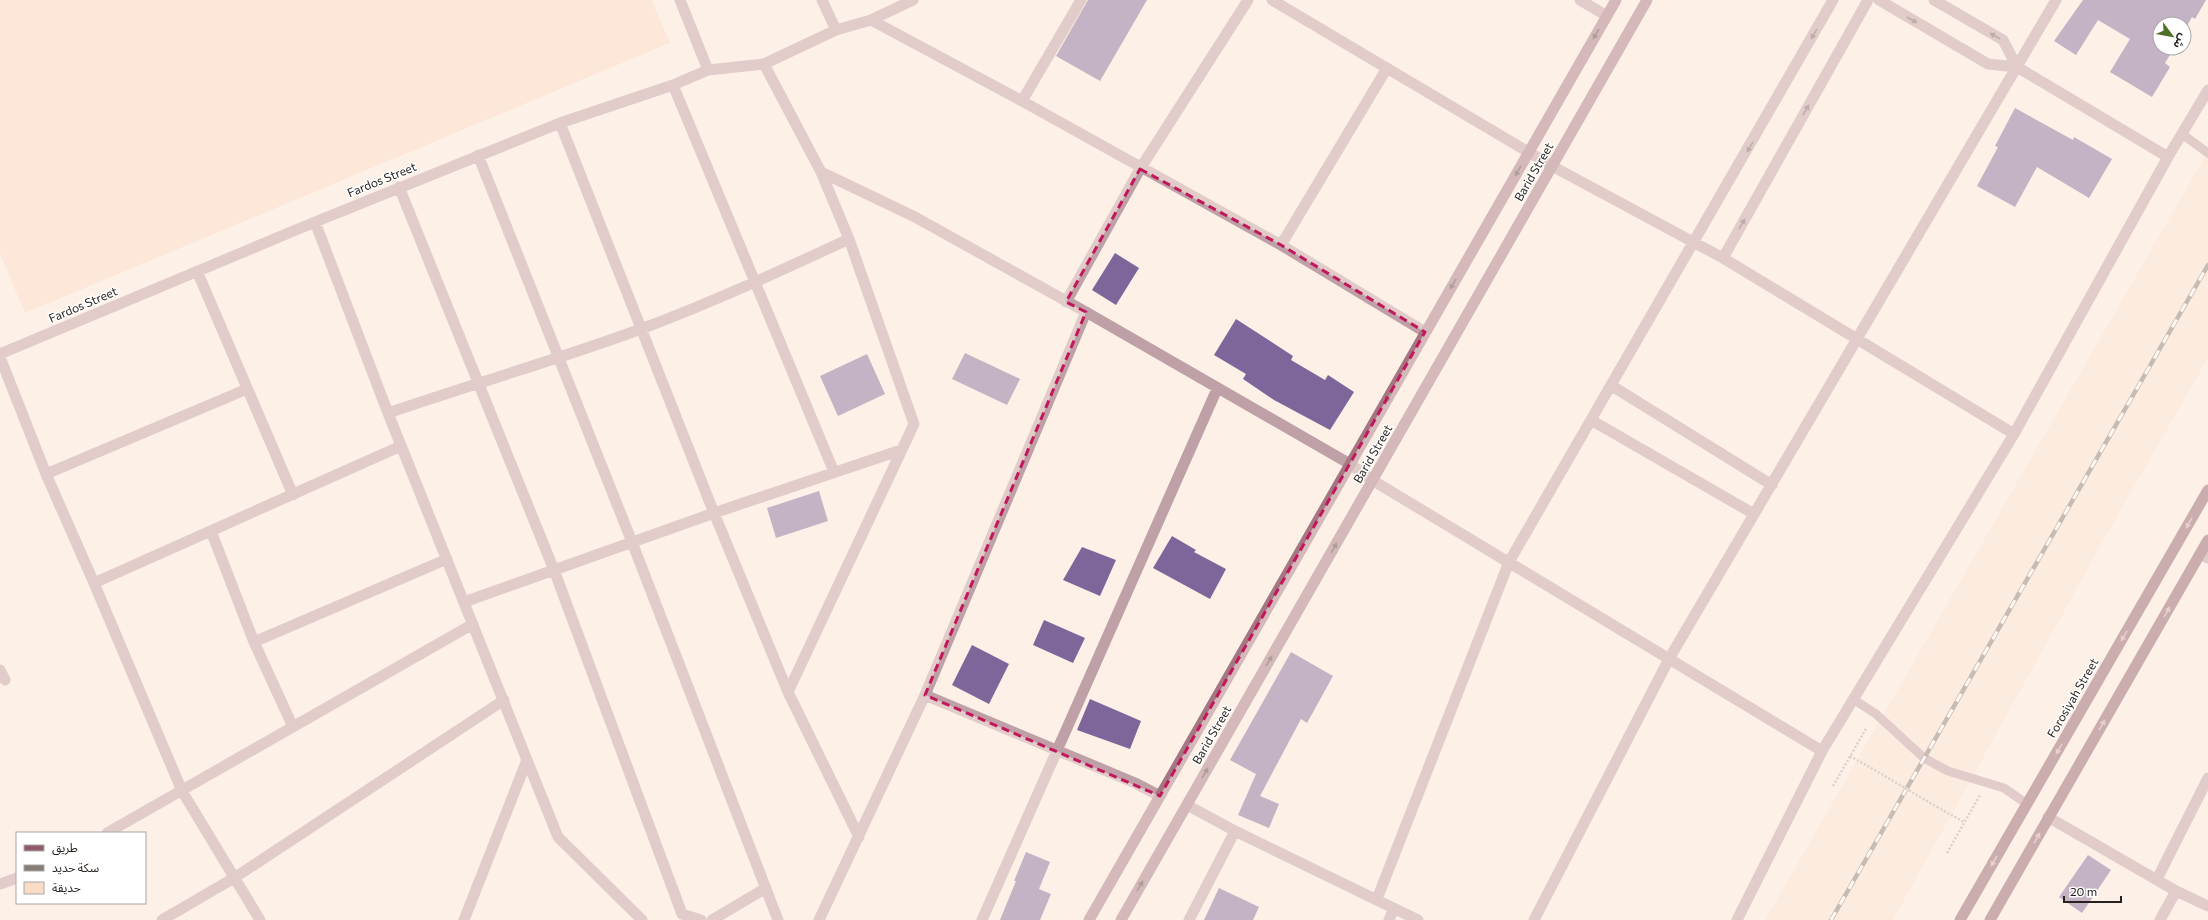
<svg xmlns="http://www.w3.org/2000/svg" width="2208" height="920" font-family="Commissioner,'Noto Sans Arabic',sans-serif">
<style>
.built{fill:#fbe4d5}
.green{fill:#fbdcc7}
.building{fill:#7e669b}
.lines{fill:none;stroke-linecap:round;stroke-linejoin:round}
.path{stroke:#b4aaa3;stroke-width:2.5;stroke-dasharray:2 2;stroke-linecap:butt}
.service{stroke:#bfa0a7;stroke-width:9}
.minor{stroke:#bfa0a7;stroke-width:11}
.tertiary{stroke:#bfa0a7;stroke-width:11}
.secondary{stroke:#a47783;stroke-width:11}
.primary{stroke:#8f5b69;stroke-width:11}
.rail-casing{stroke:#867d77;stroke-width:4.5}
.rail{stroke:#fff;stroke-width:3;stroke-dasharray:9;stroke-linecap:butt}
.path-bridge{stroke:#b4aaa3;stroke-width:2.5;stroke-dasharray:2 2;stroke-linecap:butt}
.oneway{fill:#6b5b5c}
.oneway2{fill:#4c3c3c}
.oneway3{fill:#c7adb4}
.marked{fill:none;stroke:#c2185b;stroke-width:3;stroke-dasharray:8 5;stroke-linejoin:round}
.labels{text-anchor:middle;stroke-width:3;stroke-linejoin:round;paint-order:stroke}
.street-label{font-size:12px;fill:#27221e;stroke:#fff}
</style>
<rect width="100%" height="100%" fill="#fdf0e7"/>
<path class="built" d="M2208,151V358L2103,541L1893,920H1765Z"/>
<path class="green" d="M0,0H652L670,43L25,313L0,254Z"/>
<path class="building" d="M1088,0H1147L1100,81L1056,56Z
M2083,0H2206L2195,19L2192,17L2184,31V24H2160V48H2174L2165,63L2170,67L2152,97L2110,72L2130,39L2098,20L2076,55L2054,41Z
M2015,108L2073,140L2074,137L2112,159L2089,198L2037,167L2015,207L1977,186L1998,147L1995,146Z
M1115,253L1139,268L1116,305L1092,290Z
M1236,319L1293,356L1291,360L1325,380L1328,375L1354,392L1330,430L1274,400L1243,379L1246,374L1214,355Z
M965,353L1020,379L1007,405L952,379Z
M867,354L885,394L838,416L820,376Z
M819,491L828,521L776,538L767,508Z
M1172,536L1196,550L1194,552L1226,569L1210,599L1153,568Z
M1082,547L1116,560L1100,596L1063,580Z
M1044,620L1085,638L1073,663L1033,645Z
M972,645L1009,664L989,704L952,685Z
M1291,652L1333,676L1307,723L1301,719L1260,796L1279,804L1269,828L1238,815L1256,774L1230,760Z
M1090,699L1141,721L1130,749L1077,730Z
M1026,852L1050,862L1039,889L1051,894L1040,920H1000L1016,881H1014Z
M2088,855L2111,870L2082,913L2059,897Z
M1219,888L1259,907L1253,920H1204Z"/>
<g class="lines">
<path class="path" d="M1850,756L1878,772
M1833,786L1867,727
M1937,807L1964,822
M1947,853L1980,795"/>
<path class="service" d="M2182,134L2208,153
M1853,699L1876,714L1924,758L1948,771L2004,788L2027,804"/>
<path class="minor" d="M822,0L836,30
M1272,0L1552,166L1723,258L2014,434
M1580,0L1607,16
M1879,0L1988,64L2017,67L2168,157
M1934,0L2003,40L2017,67
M871,20L1022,101L1281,245L1425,332
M764,64L821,172L849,239L914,424L788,692
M673,85L834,472
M1022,101L1081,0
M560,123L714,513L788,692L859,837
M478,155L632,542L778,920
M821,172L915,217L1086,312L1350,464L1372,480L1822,751
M399,187L554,570L682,914L701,920
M315,222L388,413L527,760L464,920
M1281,245L1387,68
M1723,258L1868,0
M197,271L293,495
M1066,302L1140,169L1248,0
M0,354L315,222L560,123L673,85L708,70L764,64L836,30L871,20L913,0
M0,357L46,474L94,583L182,791L260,920
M1612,386L1772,485
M388,413C472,384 557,360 641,329C711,303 780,271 849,239
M1591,420L1754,514
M46,474L247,389
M211,531L254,642L293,727
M2200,554L2208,558
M94,583L401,446
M464,602L714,513L901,450
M254,642L447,559
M0,670L5,680
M925,695L1135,783L1160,796
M527,760L558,837L642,920
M1187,805L1235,831L1418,920
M2048,817L2176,891L2208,906
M107,833L473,624
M2157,879L2208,778
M0,884L17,878
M1377,899L1509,562L1833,0
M162,920L234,878L504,700
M712,920L766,888
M819,920L925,695L1086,312
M982,920L1217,389
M1189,920L1235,831
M1389,920L1394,908
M1534,920L1669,659L2056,0
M1737,920L1822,751L2014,434L2168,157L2208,90
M2160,920L2176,891"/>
<path class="tertiary" d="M680,0L708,70"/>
<path class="secondary" d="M1089,920L1616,0
M1121,920L1647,0"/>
<path class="primary" d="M1960,920L2208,490
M1990,920L2208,540"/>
<defs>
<path id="rail" d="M1831,920L2208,265"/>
</defs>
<use href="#rail" class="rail-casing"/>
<use href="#rail" class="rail"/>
<path class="path-bridge" d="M1878,772L1937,807"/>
</g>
<defs><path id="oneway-solid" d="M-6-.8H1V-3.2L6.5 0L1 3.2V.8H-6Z"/></defs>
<g class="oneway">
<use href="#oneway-solid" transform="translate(1912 20) rotate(30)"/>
<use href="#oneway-solid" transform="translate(1814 34) rotate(120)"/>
<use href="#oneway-solid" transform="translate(1995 36) rotate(-150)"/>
<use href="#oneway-solid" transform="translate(1806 110) rotate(-60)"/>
<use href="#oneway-solid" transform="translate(1750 147) rotate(120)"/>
<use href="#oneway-solid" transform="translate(1742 224) rotate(-60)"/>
</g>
<g class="oneway2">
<use href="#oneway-solid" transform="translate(1596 34) rotate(120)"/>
<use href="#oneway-solid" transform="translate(1518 171) rotate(120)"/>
<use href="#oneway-solid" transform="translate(1453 284) rotate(120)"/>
<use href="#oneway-solid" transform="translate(1389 397) rotate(120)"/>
<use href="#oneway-solid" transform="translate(1334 548) rotate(-60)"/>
<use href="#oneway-solid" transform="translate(1269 661) rotate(-60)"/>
<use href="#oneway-solid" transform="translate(1205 773) rotate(-60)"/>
<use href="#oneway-solid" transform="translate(1140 886) rotate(-60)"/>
</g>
<g class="oneway3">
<use href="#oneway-solid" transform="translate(2189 523) rotate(120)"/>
<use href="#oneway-solid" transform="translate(2167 612) rotate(-60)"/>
<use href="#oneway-solid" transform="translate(2124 636) rotate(120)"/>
<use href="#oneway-solid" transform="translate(2102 725) rotate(-60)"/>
<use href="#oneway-solid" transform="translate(2059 749) rotate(120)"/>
<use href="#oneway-solid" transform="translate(2037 838) rotate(-60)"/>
<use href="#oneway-solid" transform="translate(1994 861) rotate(120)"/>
</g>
<path d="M0 0H2208V920H0ZM1140,169L1281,245L1425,332L1160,796L925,695L1086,312L1066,302Z" fill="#fdf0e7" fill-opacity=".55" fill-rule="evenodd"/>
<path class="marked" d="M1140,169L1281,245L1425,332L1160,796L925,695L1086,312L1066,302Z"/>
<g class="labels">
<g class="street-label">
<text transform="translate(1534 172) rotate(-60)" y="4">Barid Street</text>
<text transform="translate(382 180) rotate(-22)" y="4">Fardos Street</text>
<text transform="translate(83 305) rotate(-23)" y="4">Fardos Street</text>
<text transform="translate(1373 454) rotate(-60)" y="4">Barid Street</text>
<text transform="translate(2073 698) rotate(-60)" y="4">Forosiyah Street</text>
<text transform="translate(1212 735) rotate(-60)" y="4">Barid Street</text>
</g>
</g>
<rect x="16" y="832" width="130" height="72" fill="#ffffff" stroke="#a9a7a5"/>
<rect x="24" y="845" width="20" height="6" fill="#8f5b69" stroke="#a9a7a5"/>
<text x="52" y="852" font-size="12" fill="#27221e">طريق</text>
<rect x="24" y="865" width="20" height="6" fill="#867d77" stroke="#a9a7a5"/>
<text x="52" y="872" font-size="12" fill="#27221e">سكة حديد</text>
<rect x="24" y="882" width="20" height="12" fill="#fbdcc7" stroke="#a9a7a5"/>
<text x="52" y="892" font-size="12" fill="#27221e">حديقة</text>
<g transform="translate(2172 36) rotate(122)"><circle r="19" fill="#ffffff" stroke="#a9a7a5"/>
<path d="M0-3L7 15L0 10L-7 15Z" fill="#4e7029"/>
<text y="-6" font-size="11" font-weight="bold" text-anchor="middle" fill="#27221e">ش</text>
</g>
<path d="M2064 896v6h57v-6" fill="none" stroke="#27221e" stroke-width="2"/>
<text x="2070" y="896" font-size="12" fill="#27221e" stroke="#ffffff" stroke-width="3" paint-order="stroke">20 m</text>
</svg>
